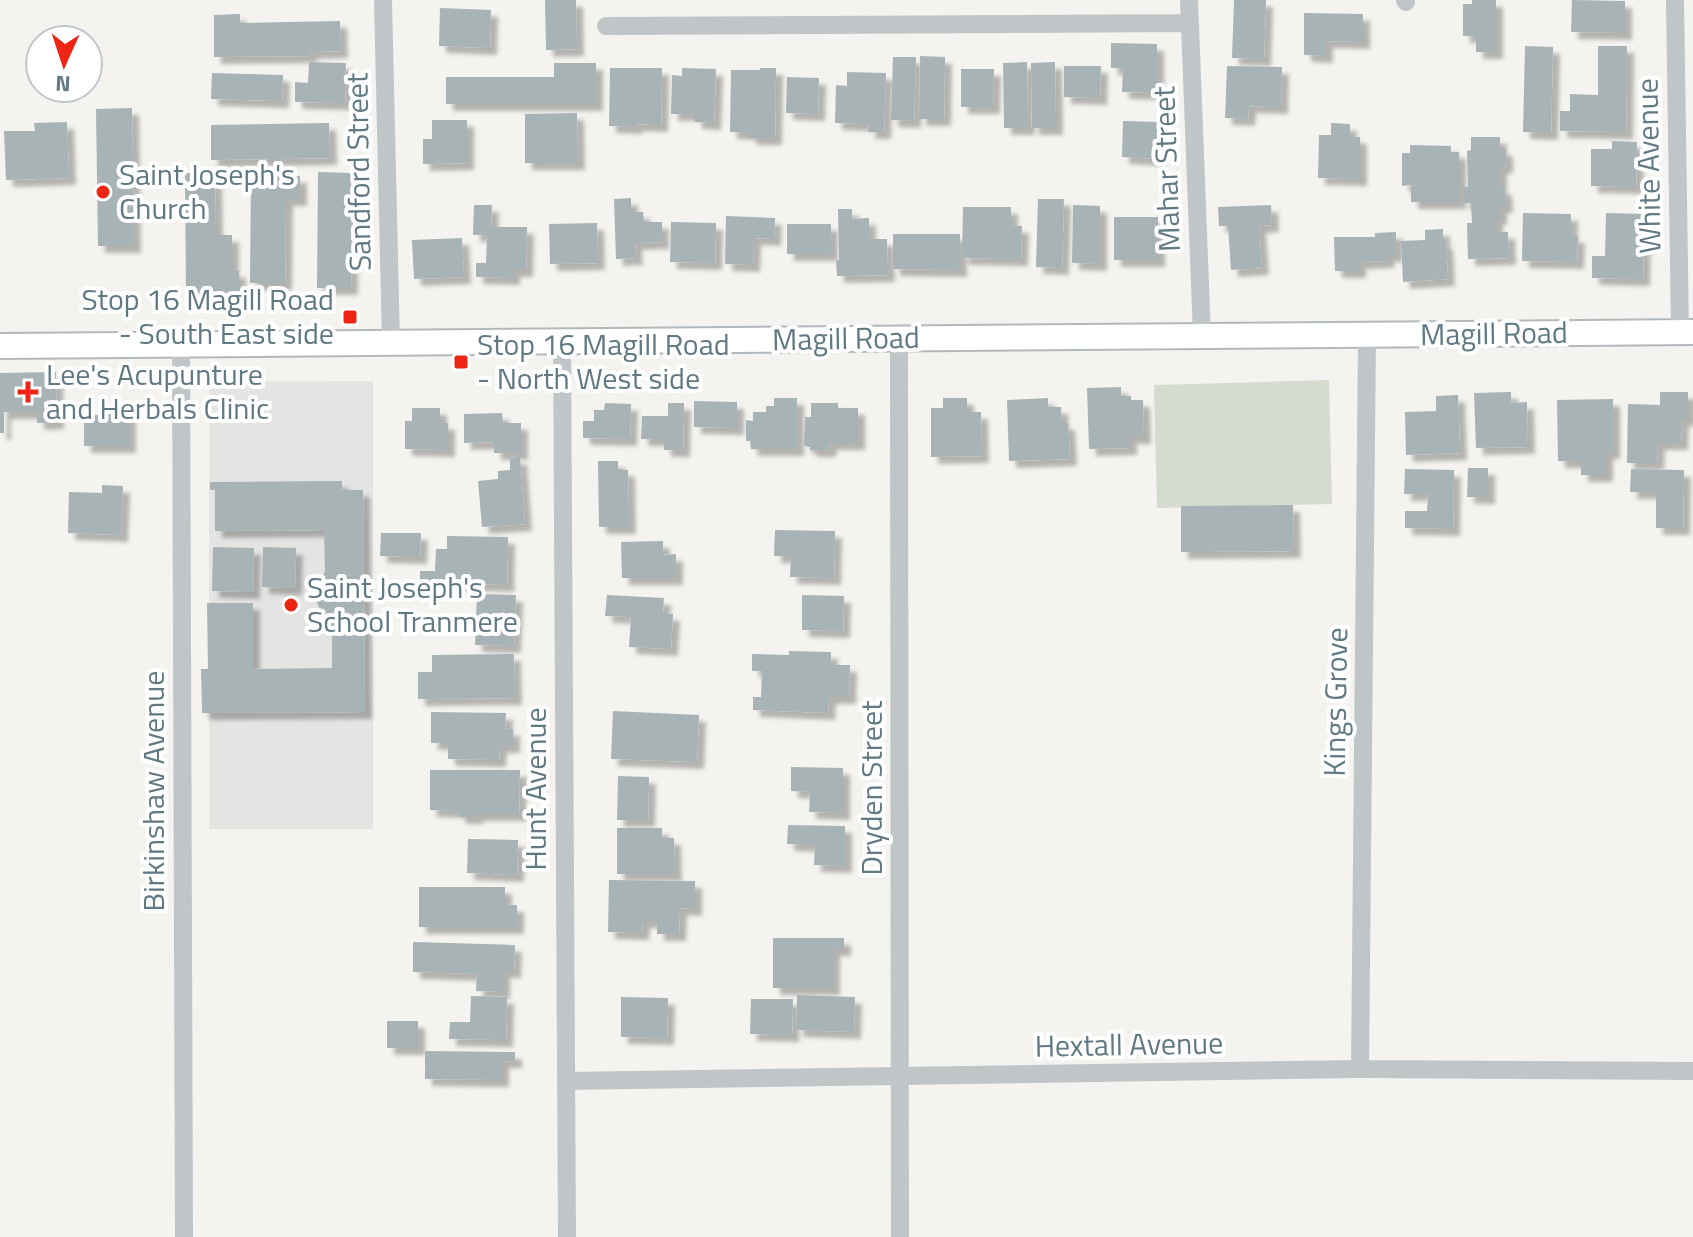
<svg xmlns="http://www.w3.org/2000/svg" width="1693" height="1237" font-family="'Titillium Web',sans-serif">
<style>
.built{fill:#e4e5e3}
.green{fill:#d6dbd0}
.building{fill:#a7b3b5;filter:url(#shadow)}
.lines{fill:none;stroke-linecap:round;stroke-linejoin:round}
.secondary-casing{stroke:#b2b9bc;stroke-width:28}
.minor{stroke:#c0c5c8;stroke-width:18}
.secondary{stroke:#fff;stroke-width:24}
.poi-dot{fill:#ef2514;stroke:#fff;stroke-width:3}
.labels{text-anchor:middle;stroke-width:8;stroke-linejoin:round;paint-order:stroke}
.street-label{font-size:30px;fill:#607983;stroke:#fff}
.poi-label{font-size:30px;fill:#607983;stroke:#fff;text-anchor:start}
</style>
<defs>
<filter id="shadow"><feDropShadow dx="7" dy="7" stdDeviation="2" flood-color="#0004"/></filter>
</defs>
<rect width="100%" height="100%" fill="#f4f3ef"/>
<path class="built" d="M373,381V829H209V382Z"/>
<path class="green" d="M1329,380L1332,504L1157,508L1154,385Z"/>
<path class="building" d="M545,0H576L577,49L546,50Z
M1234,0H1266L1264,59L1232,58Z
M1472,0H1496V52H1476V36H1463V4H1472Z
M1572,0L1625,1V33L1571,32Z
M440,8L491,10L490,48L439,46Z
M1304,13L1363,14V42L1326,41V56L1304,55Z
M240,14V23L340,21L341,51L309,52L311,56L214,57V15Z
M1111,43L1157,44V93L1122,92L1123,68H1111Z
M1525,46L1553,47L1551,133L1523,132Z
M1598,46H1627L1626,132L1560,131V111H1570V94L1598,95Z
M920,56L945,57L944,119H919Z
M893,57H916L914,121L891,120Z
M309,62L346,63L345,103L295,102V82L308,83Z
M1027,62L1028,128H1004L1003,63Z
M1055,62L1056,128H1032L1031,63Z
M554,63H596V104H446V77H554Z
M1064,66H1101L1100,98L1064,97Z
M1227,66L1282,67L1281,107L1249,106L1248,119L1225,118Z
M610,68H662L661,125L636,124V127L609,126Z
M682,68L716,69L714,123L695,122V114H671L672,75L682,76Z
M760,68H776L775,138H749V133L730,132L731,70H760Z
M961,69H994L993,107H961Z
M847,72L886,73L884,132H868L869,124L835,123L836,85L847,86Z
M212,73L283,75L282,101L211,99Z
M787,77L819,78L818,114L786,113Z
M132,108L134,246H98L96,109Z
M577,113L578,163H525V114Z
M432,120H467V163L423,164V139H432Z
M1123,121L1160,122L1159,159L1122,157Z
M67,122L69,178L6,180L4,131H35L34,123Z
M329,123L330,158L211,160V125Z
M1331,123L1350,124V136L1360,137V179L1318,178L1319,135H1331Z
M1471,137H1500V149H1506V166L1500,167V188H1505L1506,206H1500V218H1496V232H1508L1509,258L1468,259L1467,223H1472L1471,203H1463V187H1468L1467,151L1471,150Z
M1612,141L1637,142L1636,187L1591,186V149H1612Z
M1410,145L1451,146V152H1459V202H1411V185L1402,186V153H1410Z
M318,172L352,173L351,288H317Z
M185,173H215L216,235H232V271H239V296H186Z
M251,175L300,176V199H286L285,283H250Z
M631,198V212H643L644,222H662V242L635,243L636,258L616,259L614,199Z
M1038,199H1064L1062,268L1036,267Z
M474,205H492L491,227H527L526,270H513V278L476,277V263H486L487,235H473Z
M1073,205L1100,206V264L1072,263Z
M1271,205L1272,225L1259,226L1262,268L1231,270L1228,226H1219L1218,207Z
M963,207H1011V226H1022L1021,259L962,258Z
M838,209H852V219L869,218V239H887L888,275L837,276L836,260H839Z
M1523,213L1571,214V236H1578L1577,262L1522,261Z
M1606,213L1644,214L1643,279L1592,278V256H1605Z
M726,216L775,218L774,239L754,238L753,265L725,264Z
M1114,217H1158V260H1114Z
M671,222L716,223L715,263L670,262Z
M597,223L598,263L550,264L549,224Z
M787,224H831V254H787Z
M1443,229V242H1446L1448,279L1403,282L1401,241L1425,240V230Z
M1396,232V255H1387V261L1359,262V271H1335L1334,237H1375V233Z
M893,234H960V270L893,269Z
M462,238L464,277L414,279L412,240Z
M56,372L57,422L37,423V412H4V433H0V373Z
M1121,387V396H1131V400H1143L1144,437H1130V448L1089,449L1087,388Z
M1511,392V403L1527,402L1528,447L1476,448L1474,393Z
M1660,392H1688V419H1682L1681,443H1658L1657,463H1627L1628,404L1660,405Z
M1458,395L1460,453L1406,455L1405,412L1436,411V396Z
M774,398H797V449H751L750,441H746V420L753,421V412H766V406H774Z
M943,398H967V412H981L982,456L931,457V408H943Z
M1048,398V407H1061L1062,423H1068L1070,459L1009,461L1007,400Z
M1613,399V452H1606V475H1581V461H1558L1557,400Z
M694,401L737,402V428L694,427Z
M605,403L631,404L630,439L583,438V421H594V410H604Z
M668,403H684L683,450H664V439H641L642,416H668Z
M811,403H838V408H858V443H830L829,450H810V447L804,446L805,417H811Z
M100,407L109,408V413H129V446H84V415H100Z
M412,408H440V423H448V450L405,449V421H412Z
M502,413L503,423H521V453H494V442L464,443V414Z
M520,457L525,524L482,527L478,481L498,479V471L510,470V458Z
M598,461H618V469L628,470L629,527H599Z
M1468,468H1488V497H1467Z
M1405,469L1454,470L1453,529L1405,528V511H1427L1428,494H1404Z
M1631,469L1684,470L1683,528H1656V492H1630Z
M342,481V490H363L365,712L202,713L201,669H208L207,603H253V669L332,668V633L315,599L325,571L324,530L215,531V490H210V482Z
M102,485L123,486L121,535L68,533L69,492L102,493Z
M1293,505L1294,551L1181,552V506Z
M775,530L835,531L834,578L790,577L791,556H774Z
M381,533H421L420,557L380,556Z
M447,536L508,537L507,585L451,583V589L420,588V571H435L436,549H447Z
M663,541V555L676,554V578H622L621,542Z
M213,547L254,548L253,592L212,591Z
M263,547L296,548L295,588L262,587Z
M477,594L516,595L514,646L475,645Z
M607,595L664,598L663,613L673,614L671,649L629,647L631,617L605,616Z
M802,595L844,596L843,631L802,630Z
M789,651L831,652V665H850L849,697H829L828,713L753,710V697H761L762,671H752V654L789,655Z
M514,654L515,698L418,699V672H432V655Z
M613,711L699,715L697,762L611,759Z
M431,712L506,713L505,729H513V746H500L499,760L448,759V743H431Z
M791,767L843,768V813L809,812L810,792L791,791Z
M430,770H520L519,814H476V817H459L458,811L430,810Z
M618,776L649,777L648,820H617Z
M788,825L845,826V866L814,865L815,845L787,844Z
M617,828H662V838H674L675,874H617Z
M468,839L518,840L517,875L467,873Z
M609,880L695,881V909L680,908L679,934H657V921H643L642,933L608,932Z
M419,887H505V905H517V927H419Z
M773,938H844V949H833V988H773Z
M413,942L515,945L514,971H503V992L476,991L477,974L413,972Z
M797,995L855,997L854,1032L796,1030Z
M471,996L507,997L506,1040L449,1039L450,1022H470Z
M621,997L668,998L667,1038L621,1037Z
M751,999H793L792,1035L750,1034Z
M387,1021H418V1048H387Z
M425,1051L515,1052V1061H502V1080L425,1079Z"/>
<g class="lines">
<defs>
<path id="secondary" d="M0,346L1693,332"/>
</defs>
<use href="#secondary" class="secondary-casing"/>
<path class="minor" d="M383,0L391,343
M1189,0L1202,336
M1405,0L1406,2
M1675,0L1680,332
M606,26L1189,23
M899,338L900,1237
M562,341L567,1237
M181,344L184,1237
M1360,1069L1367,335
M566,1081L1360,1069L1693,1071"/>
<use href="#secondary" class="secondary"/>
</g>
<g class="poi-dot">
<circle cx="103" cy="192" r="8"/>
<rect x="342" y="309" width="16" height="16" rx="4"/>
<rect x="453" y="354" width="16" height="16" rx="4"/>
<path d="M24 380h8v8h8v8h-8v8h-8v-8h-8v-8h8z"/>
<circle cx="291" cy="605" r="8"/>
</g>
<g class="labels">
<g class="street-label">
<text transform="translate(1649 166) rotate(-91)" y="10">White Avenue</text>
<text transform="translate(1167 169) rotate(-92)" y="10">Mahar Street</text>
<text transform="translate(359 172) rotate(-91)" y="10">Sandford Street</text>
<text transform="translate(1494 334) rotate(-1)" y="10">Magill Road</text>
<text transform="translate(846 339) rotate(-1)" y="10">Magill Road</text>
<text transform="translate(1336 702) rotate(-89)" y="10">Kings Grove</text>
<text transform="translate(872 788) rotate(-90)" y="10">Dryden Street</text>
<text transform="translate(536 789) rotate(-90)" y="10">Hunt Avenue</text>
<text transform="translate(154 791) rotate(-90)" y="10">Birkinshaw Avenue</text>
<text transform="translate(1129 1045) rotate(-1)" y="10">Hextall Avenue</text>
</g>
<g class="poi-label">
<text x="119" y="185">Saint Joseph's<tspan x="119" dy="34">Church</tspan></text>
<text x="334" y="310" text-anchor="end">Stop 16 Magill Road<tspan x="334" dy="34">- South East side</tspan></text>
<text x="477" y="355">Stop 16 Magill Road<tspan x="477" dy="34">- North West side</tspan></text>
<text x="46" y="385">Lee's Acupunture<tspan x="46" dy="34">and Herbals Clinic</tspan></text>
<text x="307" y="598">Saint Joseph's<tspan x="307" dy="34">School Tranmere</tspan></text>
</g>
</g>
<g transform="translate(64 64) rotate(183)"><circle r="38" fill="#ffffff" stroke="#bfc9cd" stroke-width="2"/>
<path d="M0-6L14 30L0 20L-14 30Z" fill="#ef2514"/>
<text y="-12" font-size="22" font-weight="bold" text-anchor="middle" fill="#607983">N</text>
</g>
</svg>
